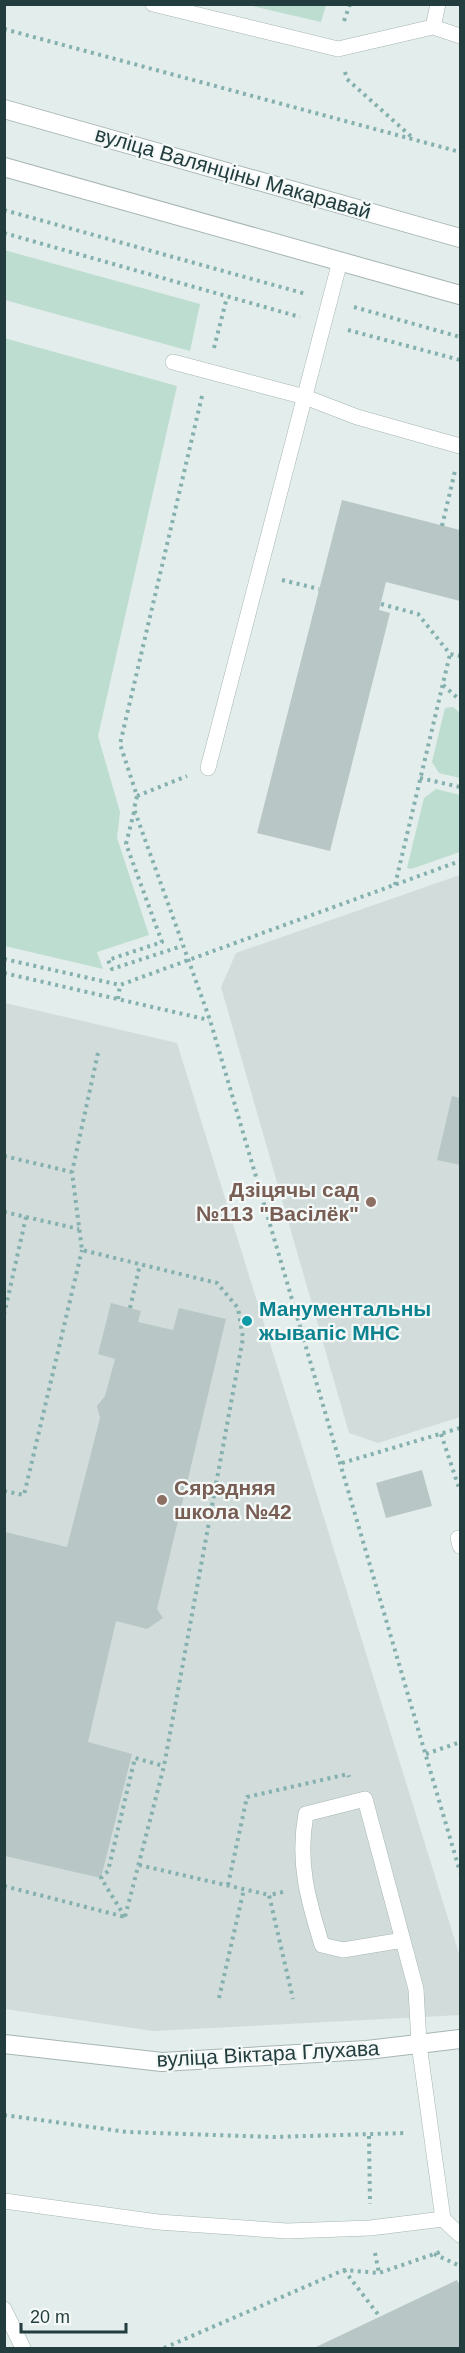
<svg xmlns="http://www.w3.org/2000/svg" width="465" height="2353" font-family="Arial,sans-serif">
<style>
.built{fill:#d1dcdb}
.green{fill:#bcddcf}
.building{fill:#b8c7c5}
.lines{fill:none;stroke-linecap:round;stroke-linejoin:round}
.lane-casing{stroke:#a6b5b4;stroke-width:16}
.street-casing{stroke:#a6b5b4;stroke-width:20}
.path{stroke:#84b0ae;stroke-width:4;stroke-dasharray:3 4.5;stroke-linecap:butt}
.lane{stroke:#fff;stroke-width:15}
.street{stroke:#fff;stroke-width:18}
.education-dot{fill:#8d6e63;stroke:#f4f9f8;stroke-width:2}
.culture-dot{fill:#0f9aa8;stroke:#f4f9f8;stroke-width:2}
.labels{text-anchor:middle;stroke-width:4.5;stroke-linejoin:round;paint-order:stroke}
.street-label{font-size:21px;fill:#233d3e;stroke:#f4f9f8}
.education-label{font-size:21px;font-weight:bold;fill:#785e54;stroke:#f4f9f8;text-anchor:end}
.culture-label{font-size:21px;font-weight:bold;fill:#0d838f;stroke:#f4f9f8;text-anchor:start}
</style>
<rect width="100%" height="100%" fill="#e3edeb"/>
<path class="built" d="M460,875V1417L378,1443L349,1433L221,987L236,953Z
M5,1003L177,1043L460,1957V2015L153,2031L5,2009Z"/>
<path class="green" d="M248,5H326L321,22Z
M4,250L200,304L190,351L5,300Z
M4,338L177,386L98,736L120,812L117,838L149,935L97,952L103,969L5,946Z
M453,707L460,713V778L439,773L432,762L445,708Z
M436,789L460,795V852L411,869L407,868L424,798Z"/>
<path class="building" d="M342,500L460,530V601L386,582L379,610L390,613L330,851L257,833Z
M452,1096L460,1098V1165L437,1160Z
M111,1303L141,1311L138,1322L173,1330L179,1308L226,1319L157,1609L163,1618L147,1629L116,1621L88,1742L132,1754L101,1878L5,1856V1532L67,1547L100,1418L97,1406L105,1396L115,1359L98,1354Z
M422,1470L432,1506L386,1518L376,1483Z
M457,2280L460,2286V2348H314Z"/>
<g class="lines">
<defs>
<path id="lane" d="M153,4L338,49L433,27L460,36
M433,27L438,4
M173,362L305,397L357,417L460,446
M208,768L340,261
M458,1538L460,1546
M403,1940L343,1950L322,1945C308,1900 297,1862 306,1814L365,1799L416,1989L419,2044L443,2219L460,2235
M4,2201L158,2222L287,2231L370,2228L443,2219
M4,2309L23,2348"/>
<path id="street" d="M4,109L460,238
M4,167L460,295
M4,2044L162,2062L367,2050L460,2039"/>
</defs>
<use href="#lane" class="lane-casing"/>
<use href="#street" class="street-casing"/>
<path class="path" d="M344,21L350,4
M4,29L460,152
M345,72L347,79L414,139
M4,210L306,294
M4,233L300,317
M354,307L460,337
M348,330L460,360
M214,348L227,297
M202,396L120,744L137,796L134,809L210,1020L460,1872
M442,526L455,471
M282,580L319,589
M381,604L418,614L450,654L460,656
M443,685L460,700
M420,778L460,787
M137,796L187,776
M134,812L126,844L162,942L108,960L112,969L182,946
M395,885L450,654
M4,959L120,985L460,861
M4,973L209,1020
M118,999L120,985
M98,1053L72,1172L82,1250L217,1283L238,1308L243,1338L164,1766L125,1917
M4,1156L72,1172
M4,1212L79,1229
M130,1308L140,1264
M4,1315L26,1217
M441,1434L460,1491
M342,1463L460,1428
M4,1491L24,1495L82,1250
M426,1754L460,1742
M139,1865L269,1895
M228,1885L247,1797L348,1774L349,1777
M4,1886L125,1917
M283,1892L269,1895L293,1999
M125,1917L101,1878L108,1871L135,1758L164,1766
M219,1998L244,1889
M4,2115L127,2132L273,2137L407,2133
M369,2136L370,2204
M375,2253L379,2273
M434,2254L460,2266
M344,2270L380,2317
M164,2348L344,2270L379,2273L440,2252"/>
<use href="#lane" class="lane"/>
<use href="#street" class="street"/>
</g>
<g class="education-dot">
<circle cx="371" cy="1202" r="6"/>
<circle cx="162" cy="1500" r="6"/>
</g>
<circle class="culture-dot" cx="247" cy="1321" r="6"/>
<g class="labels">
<g class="street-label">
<text transform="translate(233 173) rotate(16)" y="7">вуліца Валянціны Макаравай</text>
<text transform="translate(268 2054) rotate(-3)" y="7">вуліца Віктара Глухава</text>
</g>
<g class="education-label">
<text x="359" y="1197">Дзіцячы сад<tspan x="359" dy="24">№113 "Васілёк"</tspan></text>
<text x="174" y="1495" text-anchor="start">Сярэдняя<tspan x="174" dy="24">школа №42</tspan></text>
</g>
<g class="culture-label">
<text x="259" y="1316">Манументальны<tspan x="259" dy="24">жывапіс МНС</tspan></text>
</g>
</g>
<rect width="465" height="2353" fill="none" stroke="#233d3e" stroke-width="12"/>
<path d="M21 2323v9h105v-9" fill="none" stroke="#233d3e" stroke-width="3"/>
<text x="30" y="2323" font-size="18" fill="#233d3e" stroke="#f4f9f8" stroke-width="4.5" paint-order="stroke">20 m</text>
</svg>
